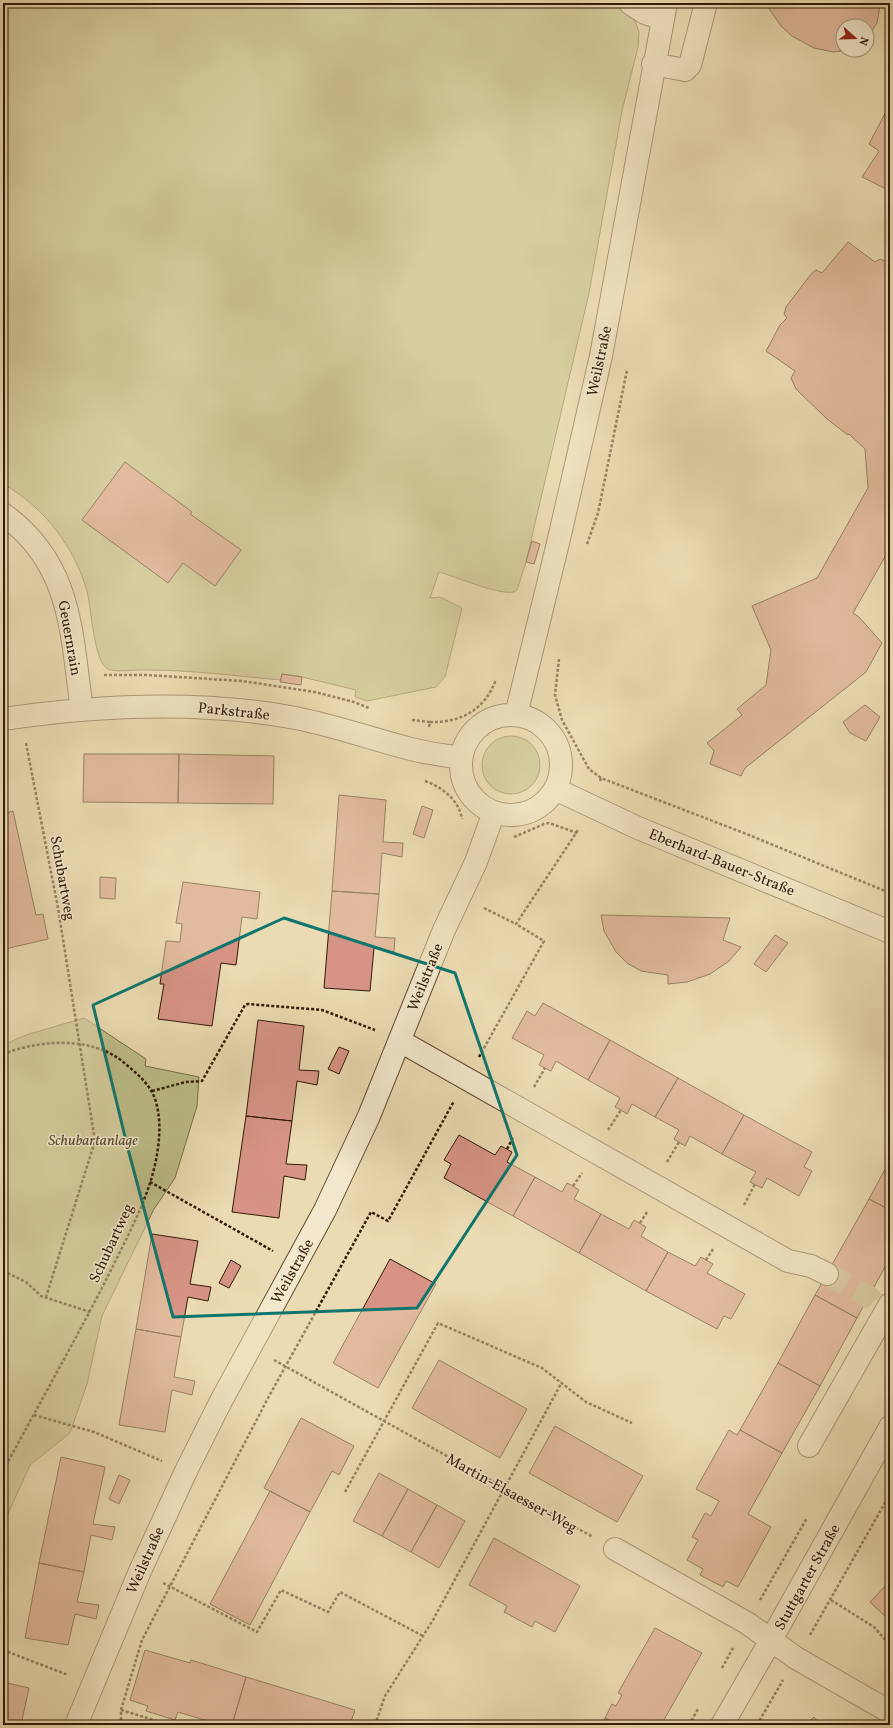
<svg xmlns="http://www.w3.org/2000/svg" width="893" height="1728" font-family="Vollkorn,serif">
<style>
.green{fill:#bcbe88;stroke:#776c47}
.building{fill:#d79486;stroke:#321a06}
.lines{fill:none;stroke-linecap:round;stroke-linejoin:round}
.minor-tunnel{stroke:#c6b490;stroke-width:22;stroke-dasharray:22 11;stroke-linecap:butt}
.minor-casing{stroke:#604a31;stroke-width:24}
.path{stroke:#321a06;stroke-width:2.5;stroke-dasharray:3 2;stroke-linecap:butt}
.minor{stroke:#f2e8cd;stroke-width:22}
.marked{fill:none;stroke:#0f766e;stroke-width:3;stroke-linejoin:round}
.labels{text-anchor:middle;stroke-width:3;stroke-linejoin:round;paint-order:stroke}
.street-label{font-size:15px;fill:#321a06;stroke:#f2e8cd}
.park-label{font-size:15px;font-style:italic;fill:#5b4b2d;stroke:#f2e8cd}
</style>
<rect width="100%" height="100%" fill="#ebdbb2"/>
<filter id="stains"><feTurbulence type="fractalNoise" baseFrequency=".005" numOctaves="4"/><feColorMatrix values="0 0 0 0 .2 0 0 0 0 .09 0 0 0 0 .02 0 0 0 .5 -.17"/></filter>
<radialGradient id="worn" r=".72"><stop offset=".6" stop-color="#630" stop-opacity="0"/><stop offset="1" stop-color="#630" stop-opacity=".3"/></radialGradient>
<path class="green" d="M3,3H616L635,21L639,32L638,47L622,111L589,293L526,562L517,590C509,600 452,575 439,572L430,598L440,597L462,608L445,677L436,687L367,701L355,697L356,690L302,677L282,674L281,680C236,676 192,670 147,670C137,669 116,673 108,669C94,663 91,606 87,591C74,546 44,507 3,484Z
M482 765a29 29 0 1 1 58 0a29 29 0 1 1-58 0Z
M84,1018L146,1059L145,1066L199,1077L197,1106L175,1178L154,1209L102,1316L87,1384L70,1433L30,1465L3,1525V1045L26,1035Z"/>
<path class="building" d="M765,3H880V5L877,23L868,37L867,26H843V50H847L834,52L814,48L792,36L781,26Z
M890,104V191L862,177L879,151L869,144Z
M848,242L875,262L880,259L890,263V548L853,613L859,617L882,643L866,672L745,768L741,776L710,764L714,751L707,743L742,715L737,709L766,685L771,650L752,606L817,578L868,488L865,449L849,434L848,435L827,419L796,389L791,378L795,371L766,351L780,325L787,318L784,314L786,307L811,274L816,270L822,273Z
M125,462L192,512L190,514L241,550L215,586L183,563L168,583L82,520Z
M532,541L540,544L534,564L526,562Z
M282,674L302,677L301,685L280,682Z
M865,705L880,717L866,741L850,733L843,722Z
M84,754H179L178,803L83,802Z
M179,754L274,756L273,804L178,803Z
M339,795L386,800L383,842L403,843L402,857L382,853L379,894L332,891Z
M422,806L433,810L424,838L413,834Z
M13,811L36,915L43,914L48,939L5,949L3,941V814Z
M100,877L116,878L115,899L100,898Z
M183,882L260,892L257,919L242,917L236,965L221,963L212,1026L158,1019L164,984H160L166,941L180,942L182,924L176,923Z
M332,891L379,894L375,937L395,938L394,952L374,948L370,991L324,988Z
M601,915L730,918L723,940L741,947L729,961L710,974L687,982L668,984V975L641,971L627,963L616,952L604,931Z
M775,935L788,943L766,972L754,964Z
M543,1003L610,1040L588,1080L556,1061L551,1071L539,1065L544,1055L512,1038L527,1011L535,1016Z
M258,1020L304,1026L299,1070L319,1071L317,1085L297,1081L292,1121L246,1116Z
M610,1040L678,1078L655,1117L632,1104L627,1114L621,1110L615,1107L620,1098L588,1080Z
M339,1047L349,1051L339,1074L328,1069Z
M678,1078L744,1115L722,1154L690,1136L685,1146L674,1139L679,1130L655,1117Z
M744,1115L812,1152L804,1167L812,1171L799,1196L767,1178L762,1188L750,1182L756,1172L722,1154Z
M246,1116L292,1121L286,1164L307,1165L305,1180L284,1176L279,1218L232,1212Z
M459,1135L495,1155L501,1146L512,1152L507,1162L535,1177L513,1216L444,1178L451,1164L444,1160Z
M890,1160V1210L869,1199Z
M535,1177L562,1192L567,1183L573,1186L579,1190L574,1199L601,1214L579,1253L513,1216Z
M869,1199L890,1210V1258L857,1318L815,1295Z
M601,1214L629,1229L634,1220L646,1227L641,1236L668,1252L646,1291L579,1253Z
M152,1234L198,1241L190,1284L211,1287L208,1301L188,1297L181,1337L136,1329Z
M668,1252L695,1266L701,1257L713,1264L707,1273L745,1294L731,1319L724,1316L717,1329L646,1291Z
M390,1259L436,1284L378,1388L333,1363Z
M231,1260L241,1266L229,1288L219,1283Z
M815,1295L857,1318L820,1386L778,1363Z
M136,1329L181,1337L174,1377L195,1381L192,1395L172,1390L165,1432L119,1425Z
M439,1360L527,1409L500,1458L412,1408Z
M778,1363L820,1386L782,1453L740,1430Z
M301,1418L354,1446L339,1475L332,1471L310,1512L264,1488Z
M555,1426L643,1476L617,1522L529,1473Z
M729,1430L737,1435L740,1430L782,1453L748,1514L771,1527L738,1587L726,1581L723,1587L700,1575L703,1569L687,1560L698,1540L692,1537L705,1513L711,1516L719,1501L696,1489Z
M61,1457L105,1467L93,1524L115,1527L112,1540L91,1535L84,1572L39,1563Z
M379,1473L408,1489L382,1536L353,1521Z
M119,1475L130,1480L119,1504L109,1499Z
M408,1489L437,1505L411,1552L382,1536Z
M270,1491L310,1512L250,1625L210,1604Z
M437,1505L465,1521L439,1568L411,1552Z
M494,1538L580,1586L555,1632L535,1621L532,1627L504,1612L507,1606L469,1585Z
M39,1563L84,1572L77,1602L99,1605L96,1619L75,1614L68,1645L25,1638Z
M890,1581V1621L870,1602Z
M655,1628L702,1653L661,1725H618L605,1718L612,1704L616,1706L622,1695L618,1693Z
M145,1650L190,1663L191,1660L246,1677L232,1725H221L178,1712L175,1720L146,1711L148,1706L130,1700Z
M246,1677L355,1710L350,1725H232Z
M3,1682L29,1688L21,1725H3Z
M814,1717L821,1725H805Z
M605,1718L618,1725H601Z
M405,1721L420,1725H404Z"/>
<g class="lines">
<path class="minor-tunnel" d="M827,1274L869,1297L884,1314"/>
<defs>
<path id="minor" d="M630,3L645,13L662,19
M653,64L685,70L690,65L706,3
M3,514C73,564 71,634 82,710
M461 765a50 50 0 1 1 100 0a50 50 0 1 1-100 0Z
M516,715L558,543L601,356L666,3
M3,719C98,705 195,700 290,717C330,724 368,738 407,748C425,753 443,755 461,758
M555,789L638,828L890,932
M400,1041L788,1261L811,1266L827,1274
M809,1446L890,1304
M615,1549L747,1623L796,1658L890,1712
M76,1725L140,1571L186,1471L220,1403L325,1210L369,1116L444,930L476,862L494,812
M722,1725L771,1640L890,1427"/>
</defs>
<use href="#minor" class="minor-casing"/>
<path class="path" d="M587,544L598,513L627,370
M559,659L555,695L562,720L589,769L601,778
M104,675H147L242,681L315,692L354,702L369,708
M412,720L430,722
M429,727L430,722C461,723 486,709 496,679
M26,743L58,908L95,1141L46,1297
M425,781C442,787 459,800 462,819
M600,781L601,778L744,833L890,893
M514,837L544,824L549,823L577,833
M484,908L516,924
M3,1054C39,1040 90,1036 122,1061C136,1073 151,1084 156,1102C163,1127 158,1156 151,1180C140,1215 121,1249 105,1282C72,1346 37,1408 3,1471
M479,1057L544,941L516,924L578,830
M534,1087L545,1068
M152,1091L186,1082L202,1081L245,1005L248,1004L322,1010L375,1030
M608,1130L621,1110
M507,1149L514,1136
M667,1162L679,1142
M150,1182L273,1251
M573,1186L582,1173
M744,1205L755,1184
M640,1223L647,1212
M706,1260L713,1249
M3,1271L26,1282L41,1296L90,1312
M274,1360L593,1537
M34,1415L94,1432L162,1461
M345,1492L438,1323L542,1368L586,1402L632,1423
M163,1583L257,1632L281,1590L328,1612L340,1592L423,1636
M760,1600L807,1518
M831,1600L874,1627L890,1645
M810,1635L890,1494
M3,1650L68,1675
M722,1668L734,1646
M121,1710L170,1725
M121,1725V1710L142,1640L268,1398L371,1212L388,1221L454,1101
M375,1725L385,1696L433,1620L562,1382
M689,1725L698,1709
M757,1725L783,1680"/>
<use href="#minor" class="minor"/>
</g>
<path d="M0 0H893V1728H0ZM284,918L455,973L517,1155L417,1308L173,1317L128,1149L93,1005Z" fill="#ebdbb2" fill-opacity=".55" fill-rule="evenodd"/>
<path class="marked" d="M284,918L455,973L517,1155L417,1308L173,1317L128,1149L93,1005Z"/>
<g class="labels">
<g class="street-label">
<text transform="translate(599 361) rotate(-78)" y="5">Weilstraße</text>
<text transform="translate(70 638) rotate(80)" y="5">Geuernrain</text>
<text transform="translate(234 711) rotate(6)" y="5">Parkstraße</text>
<text transform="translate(722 862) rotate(22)" y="5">Eberhard-Bauer-Straße</text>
<text transform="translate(63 878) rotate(80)" y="5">Schubartweg</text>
<text transform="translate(425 977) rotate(-68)" y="5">Weilstraße</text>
<text transform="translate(111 1243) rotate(-65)" y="5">Schubartweg</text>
<text transform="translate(292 1271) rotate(-61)" y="5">Weilstraße</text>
<text transform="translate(512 1493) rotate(29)" y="5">Martin-Elsaesser-Weg</text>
<text transform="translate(145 1560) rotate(-66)" y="5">Weilstraße</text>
<text transform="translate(807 1577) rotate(-61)" y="5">Stuttgarter Straße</text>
</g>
<g class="park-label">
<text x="93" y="1145">Schubartanlage</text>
</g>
</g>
<rect width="893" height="1728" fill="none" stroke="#ebdbb2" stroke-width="16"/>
<rect x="4" y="4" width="885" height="1720" fill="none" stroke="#321a06" stroke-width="2"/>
<rect x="8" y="8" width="877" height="1712" fill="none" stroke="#321a06"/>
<g transform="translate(855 38) rotate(110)"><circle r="19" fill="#f2e8cd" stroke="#a5967d"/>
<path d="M0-3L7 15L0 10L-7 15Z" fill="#8f2418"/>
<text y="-6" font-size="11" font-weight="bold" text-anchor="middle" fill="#321a06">N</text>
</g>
<rect width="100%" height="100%" filter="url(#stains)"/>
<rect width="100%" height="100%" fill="url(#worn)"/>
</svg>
